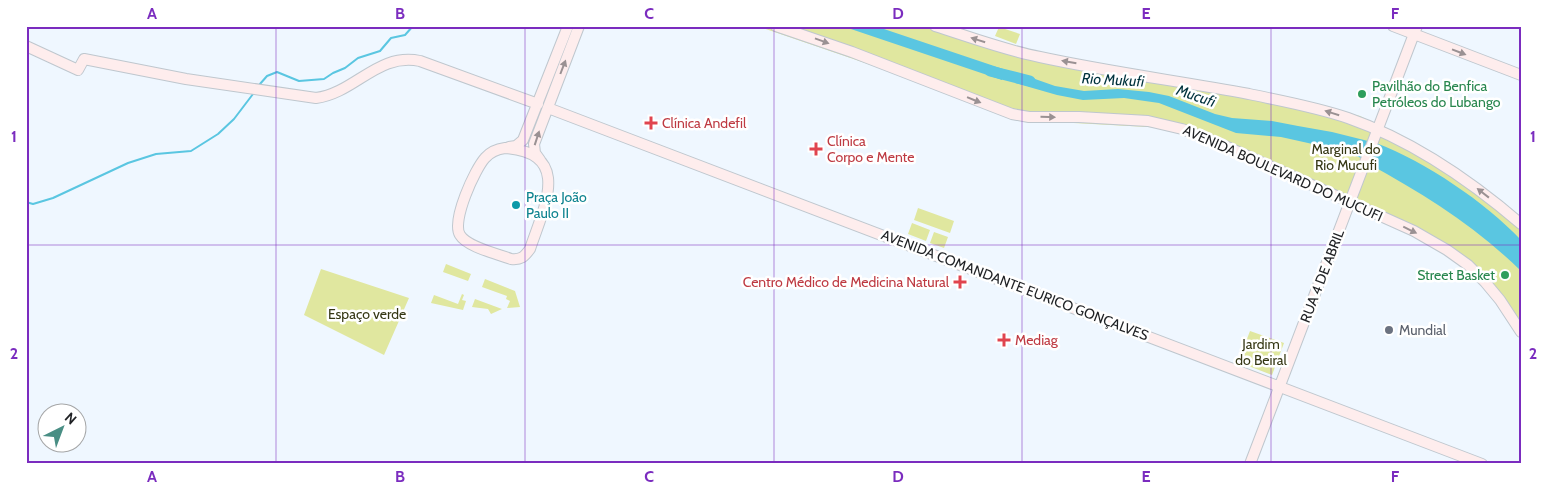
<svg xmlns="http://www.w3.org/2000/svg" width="1547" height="490" font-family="Cabin,sans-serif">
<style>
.green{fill:#e0e79f}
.water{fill:#5ac6e1}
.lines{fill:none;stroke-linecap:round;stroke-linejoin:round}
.stream{stroke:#5ac6e1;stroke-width:2}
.river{stroke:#5ac6e1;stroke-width:11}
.secondary-casing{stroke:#bfc7ce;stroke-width:12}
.secondary{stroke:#feeded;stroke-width:10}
.oneway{fill:#9a9193}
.grid{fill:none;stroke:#7b2cbf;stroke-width:1;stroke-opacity:0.55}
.leisure-dot{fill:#2e9e5b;stroke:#fff;stroke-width:2}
.health-dot{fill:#e0444e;stroke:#fff;stroke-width:2}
.culture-dot{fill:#0f9aa8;stroke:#fff;stroke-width:2}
.worship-dot{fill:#6b7280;stroke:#fff;stroke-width:2}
.labels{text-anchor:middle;stroke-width:5;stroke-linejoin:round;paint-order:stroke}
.leisure-label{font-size:14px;fill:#27864d;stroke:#fff;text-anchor:start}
.health-label{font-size:14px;fill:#be3a42;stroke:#fff;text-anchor:start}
.park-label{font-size:14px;fill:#353714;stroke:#fff}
.street-label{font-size:14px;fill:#1f2124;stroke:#fff}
.culture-label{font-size:14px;fill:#0d838f;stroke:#fff;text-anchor:start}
.worship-label{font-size:14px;fill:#5b616d;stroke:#fff;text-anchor:start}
.water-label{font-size:15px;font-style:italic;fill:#00323d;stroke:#fff}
.neatline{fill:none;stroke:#7b2cbf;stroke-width:2}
.grid-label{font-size:16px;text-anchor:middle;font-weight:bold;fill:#7b2cbf}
</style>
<rect width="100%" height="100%" fill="#eff7ff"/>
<path class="green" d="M757,26H953L1004,45L1035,53L1259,91L1360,116L1426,149L1521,217V338C1505,313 1487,284 1463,266C1446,253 1426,242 1407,231L1204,141L1166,128L1018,120L906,77Z
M999,27L1020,34L1016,44L995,36Z
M918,208L954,221L950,233L914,220Z
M912,223L930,230L926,241L908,234Z
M934,232L948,237L944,248L930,243Z
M446,264L471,274L468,281L443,272Z
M321,269L409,298L384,355L304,315Z
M485,279L515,291L520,307L507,308L510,301L506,299L507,296L482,287Z
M462,294L464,295L462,300L466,301L463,310L431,303L434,295L458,304Z
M475,299L502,309L491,314L488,309L472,307Z
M1250,331L1284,343L1272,375L1238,362Z"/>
<path class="water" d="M842,26H875L1006,70L1002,80Z
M1018,73L1055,86L1084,91L1118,89L1149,92L1169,96L1215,114L1232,118L1272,121L1298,126L1332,132L1368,141L1361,158L1344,151L1281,137L1236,133L1159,103L1124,98L1083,100L1057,95L1015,83Z
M1376,143C1426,162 1485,202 1521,240V271C1475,226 1425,195 1369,164Z"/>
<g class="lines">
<path class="stream" d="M260,84L267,76L277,72L299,81L324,79L333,73L345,68L358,58L380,51L391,38L405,35L413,26
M26,202L33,204L53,198L128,163L156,154L191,151L218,134L234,119L253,94"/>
<path class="river" d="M990,71L1030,81"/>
<defs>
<path id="secondary" d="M776,26L852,52L1012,114L1029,117H1079L1148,121L1182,129L1223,145L1414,231L1447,250L1468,265L1485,282L1500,300L1521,332
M935,26C970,37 1004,50 1040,57C1109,72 1179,81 1249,94C1282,101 1316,107 1348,118C1411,140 1471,181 1521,224
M1393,26L1521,75
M26,46L78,70L84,59L186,79L316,98C355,93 378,52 420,61L538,104
M548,108L1482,464
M509,147L516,146L523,140L568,26
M505,148C574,153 543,209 530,249C524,257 521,260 511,259C498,254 467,247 460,235C451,221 475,169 485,158C491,151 497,149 505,148Z
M540,160L535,153L534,144L579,26
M1250,464L1417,26"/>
</defs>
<use href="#secondary" class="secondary-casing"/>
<use href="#secondary" class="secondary"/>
</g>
<defs><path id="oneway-solid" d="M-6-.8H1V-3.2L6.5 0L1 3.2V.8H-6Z" transform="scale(1.25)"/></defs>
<g class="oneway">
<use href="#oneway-solid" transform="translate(978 40) rotate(-163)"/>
<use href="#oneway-solid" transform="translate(822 41) rotate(20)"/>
<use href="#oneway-solid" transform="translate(1459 52) rotate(21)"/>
<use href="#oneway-solid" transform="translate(1069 62) rotate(-170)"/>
<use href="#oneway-solid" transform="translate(563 67) rotate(-69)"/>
<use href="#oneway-solid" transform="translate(974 100) rotate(22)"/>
<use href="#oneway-solid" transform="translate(1332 113) rotate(-163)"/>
<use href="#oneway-solid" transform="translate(1048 117) rotate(1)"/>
<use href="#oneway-solid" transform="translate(537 138) rotate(-72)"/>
<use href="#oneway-solid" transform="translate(1483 193) rotate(-142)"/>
<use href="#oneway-solid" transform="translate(1410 230) rotate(26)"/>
</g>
<path class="grid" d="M276,26V464M525,26V464M774,26V464M1022,26V464M1271,26V464M26,245H1521"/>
<g class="leisure-dot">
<circle cx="1362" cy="94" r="5"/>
<circle cx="1505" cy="275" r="5"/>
</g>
<g class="health-dot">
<path d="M648.5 115.5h5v5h5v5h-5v5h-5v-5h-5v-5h5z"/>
<path d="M813.5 141.5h5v5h5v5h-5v5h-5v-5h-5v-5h5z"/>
<path d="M957.5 274.5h5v5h5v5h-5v5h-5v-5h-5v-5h5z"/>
<path d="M1001.5 332.5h5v5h5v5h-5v5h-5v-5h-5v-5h5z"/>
</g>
<circle class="culture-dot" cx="516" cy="205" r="5"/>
<circle class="worship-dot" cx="1389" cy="330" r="5"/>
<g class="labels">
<g class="leisure-label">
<text x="1372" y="91">Pavilhão do Benfica<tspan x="1372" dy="16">Petróleos do Lubango</tspan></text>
<text x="1495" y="280" text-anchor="end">Street Basket</text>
</g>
<g class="health-label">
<text x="662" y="128">Clínica Andefil</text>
<text x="827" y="146">Clínica<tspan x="827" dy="16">Corpo e Mente</tspan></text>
<text x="949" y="287" text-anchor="end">Centro Médico de Medicina Natural</text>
<text x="1015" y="345">Mediag</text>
</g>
<g class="park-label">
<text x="1346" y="154">Marginal do<tspan x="1346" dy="16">Rio Mucufi</tspan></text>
<text x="367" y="319">Espaço verde</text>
<text x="1261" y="349">Jardim<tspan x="1261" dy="16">do Beiral</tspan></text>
</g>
<g class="street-label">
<text transform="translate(1283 173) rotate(24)" y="5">AVENIDA BOULEVARD DO MUCUFI</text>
<text transform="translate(1322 276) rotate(-69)" y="5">RUA 4 DE ABRIL</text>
<text transform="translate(1015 285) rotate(21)" y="5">AVENIDA COMANDANTE EURICO GONÇALVES</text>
</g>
<g class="culture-label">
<text x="526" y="202">Praça João<tspan x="526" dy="16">Paulo II</tspan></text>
</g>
<g class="worship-label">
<text x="1399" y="335">Mundial</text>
</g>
<g class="water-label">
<text transform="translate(1113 80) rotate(3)" y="5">Rio Mukufi</text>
<text transform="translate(1196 96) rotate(19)" y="5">Mucufi</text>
</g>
</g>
<rect width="1547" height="490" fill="none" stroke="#ffffff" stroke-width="55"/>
<g transform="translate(62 428) rotate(42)"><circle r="24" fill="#ffffff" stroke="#a5a6a7"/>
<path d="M0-4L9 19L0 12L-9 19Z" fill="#498e84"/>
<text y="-8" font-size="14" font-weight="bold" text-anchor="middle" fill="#1f2124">N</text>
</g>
<rect x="28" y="28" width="1492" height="434" class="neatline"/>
<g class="grid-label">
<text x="152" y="19">A</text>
<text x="400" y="19">B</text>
<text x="649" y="19">C</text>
<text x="898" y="19">D</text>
<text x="1146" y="19">E</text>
<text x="1395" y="19">F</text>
<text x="14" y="142">1</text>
<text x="1533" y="142">1</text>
<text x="14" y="359">2</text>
<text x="1533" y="359">2</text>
<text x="152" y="482">A</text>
<text x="400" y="482">B</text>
<text x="649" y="482">C</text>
<text x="898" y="482">D</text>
<text x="1146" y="482">E</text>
<text x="1395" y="482">F</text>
</g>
</svg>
